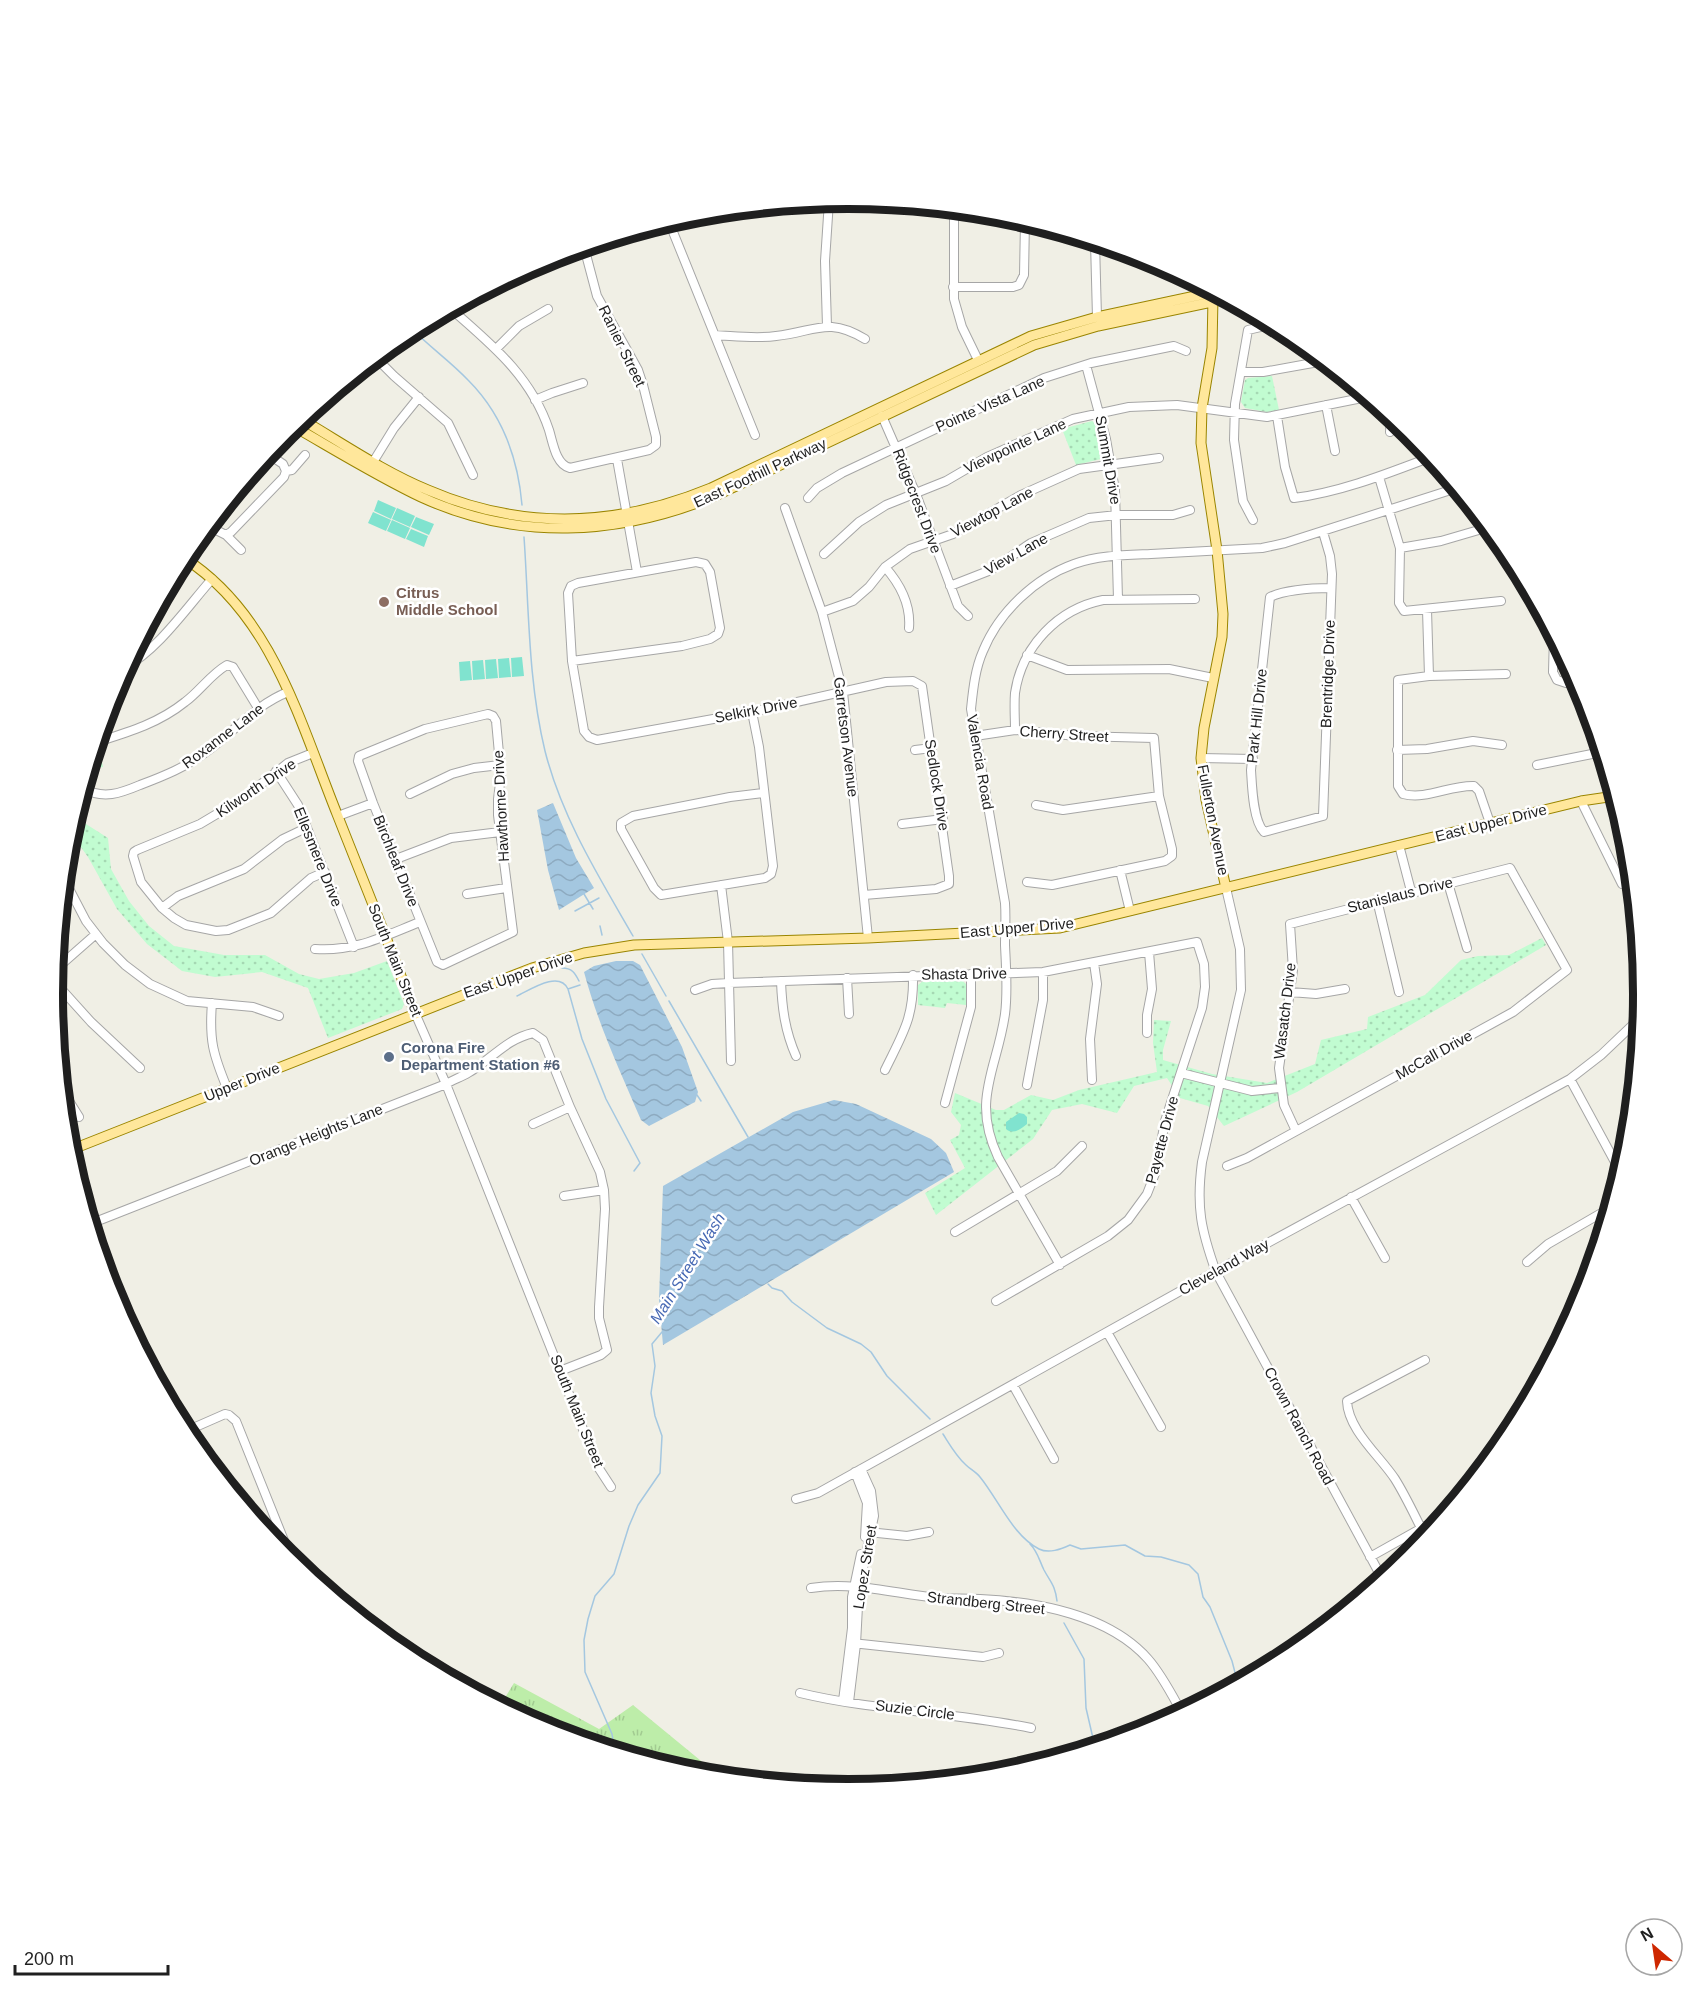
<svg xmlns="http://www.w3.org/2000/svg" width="1696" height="1989" font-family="Helvetica,sans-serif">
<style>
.grass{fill:url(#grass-tufts)}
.park{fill:url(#park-dots)}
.pitch{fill:#80e3cf}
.water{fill:url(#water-waves)}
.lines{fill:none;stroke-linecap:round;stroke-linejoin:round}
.stream{stroke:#a4c7e0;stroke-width:1.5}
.minor-casing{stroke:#a6a6a6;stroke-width:10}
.major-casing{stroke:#9a8500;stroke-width:11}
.minor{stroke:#fff;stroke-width:8}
.major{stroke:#ffe79b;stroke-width:9}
.education-dot{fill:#8d6e63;stroke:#fff;stroke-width:2}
.service-dot{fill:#5c6f8a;stroke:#fff;stroke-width:2}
.labels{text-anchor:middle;stroke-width:5;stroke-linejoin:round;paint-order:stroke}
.street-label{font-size:15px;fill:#1f1f1f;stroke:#fff}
.education-label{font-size:15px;font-weight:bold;fill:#785e54;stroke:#fff;text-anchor:start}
.service-label{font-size:15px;font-weight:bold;fill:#4e5e75;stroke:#fff;text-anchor:start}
.water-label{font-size:16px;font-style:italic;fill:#4769b4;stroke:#fff}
.rim{fill:none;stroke:#1f1f1f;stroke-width:8}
</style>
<defs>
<pattern id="grass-tufts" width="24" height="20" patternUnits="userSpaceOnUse" patternTransform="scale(1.5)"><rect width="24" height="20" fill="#bdeda9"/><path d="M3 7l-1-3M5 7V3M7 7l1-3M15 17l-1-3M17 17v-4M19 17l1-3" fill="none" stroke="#a2cb91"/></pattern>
<pattern id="park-dots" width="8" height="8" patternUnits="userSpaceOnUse" patternTransform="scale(1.5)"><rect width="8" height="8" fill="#c1fcd1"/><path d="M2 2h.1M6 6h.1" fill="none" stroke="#a5d8b3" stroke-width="1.8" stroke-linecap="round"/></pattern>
<pattern id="water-waves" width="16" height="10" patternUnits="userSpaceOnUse" patternTransform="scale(1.5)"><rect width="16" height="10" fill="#a4c7e0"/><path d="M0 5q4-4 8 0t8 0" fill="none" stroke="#8daac0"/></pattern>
</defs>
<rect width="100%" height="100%" fill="#f0efe5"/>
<path class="grass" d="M514,1683L599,1729L633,1705L706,1765L733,1779L692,1775L543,1729L500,1706Z
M1093,1741L1099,1746L1068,1755L1069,1751Z"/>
<path class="park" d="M1272,376L1279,410L1267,412L1245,408L1241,402L1245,380L1248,378Z
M1092,421L1097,424L1103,454L1101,459L1076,465L1062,429Z
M99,747L103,767L94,768L92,775L94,787L85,783L95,748Z
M75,817L108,838L111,869L129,901L149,926L174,946L224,955H265L299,974L319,979L354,973L387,961L404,1004L402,1009L328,1038L308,988L262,972L215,977L182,971L147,944L117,909L88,857L70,832Z
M1542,938L1546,945L1297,1092L1224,1126L1208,1106L1180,1098L1167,1078L1134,1086L1117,1113L1082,1104L1052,1110L1033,1139L936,1215L925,1193L965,1168L950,1140L959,1135L961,1125L951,1112L955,1093L996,1110H1004L1031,1095L1053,1100L1079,1090L1157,1072L1153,1043L1154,1020L1171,1021L1163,1050V1060L1212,1074L1267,1083L1315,1064L1321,1040L1367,1029L1368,1017L1425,995L1461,960L1478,956L1509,955Z
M962,980L967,985L966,1005L947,1003L945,1008L918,1005V985L923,981Z"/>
<path class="pitch" d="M378,500L396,508L391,519L374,511Z
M397,508L415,516L410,527L392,519Z
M373,512L391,520L386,531L368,523Z
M416,517L434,524L429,535L411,527Z
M392,520L410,528L405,539L387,531Z
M411,529L428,536L424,547L406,539Z
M522,657L524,676L512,677L511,658Z
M509,658L511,677L499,678L498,659Z
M496,659L498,678L486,679L485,660Z
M483,660L485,679L473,680L472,661Z
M470,661L472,680L460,681L459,662Z
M1019,1113L1024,1114L1027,1117V1124C1021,1129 1013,1135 1006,1129V1122Z"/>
<path class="water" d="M553,803L576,858L594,888L559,910L548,870L537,810Z
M616,961H633L640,965L682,1047L698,1092L695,1102L649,1126L641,1120C620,1071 598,1024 584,972L594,966Z
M834,1100L856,1104L931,1139L946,1153L954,1172L663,1345L659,1300L663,1186L793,1112Z"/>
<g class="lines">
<path class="stream" d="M413,330C430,347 451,362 468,380C502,414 518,458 522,505
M524,537C529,608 528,681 545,751C562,818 599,877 633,936
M584,894L593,909
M575,911L599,898
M600,926L602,935
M642,954L666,996
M562,968C572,968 575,973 579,981
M568,989L582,1039L606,1099L640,1163L634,1171
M517,996C530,990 559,970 568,989L580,985
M669,1001L748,1137
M697,1095L701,1101
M768,1284L772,1288L782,1291L792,1302L827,1328L861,1344L871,1352L887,1376L930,1419
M943,1434C950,1445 956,1456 966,1465C970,1469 976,1472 980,1477C998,1499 1013,1536 1039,1549C1049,1554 1061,1549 1070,1545L1081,1549L1125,1545L1145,1556L1161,1557L1189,1565L1198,1574L1203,1597L1210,1607L1232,1661L1238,1684
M1030,1544C1038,1552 1039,1560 1044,1570C1051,1583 1055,1585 1057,1601
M1064,1623L1084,1659L1086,1708L1095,1747
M611,1750L614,1746L612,1734L585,1672L584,1640L588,1619L595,1596L614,1574L629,1526L638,1505L660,1473L662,1436L655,1416L651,1393L655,1366L652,1344L662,1332"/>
<defs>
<path id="minor" d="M954,209V299L962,327L978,360
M669,222L755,435
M1095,242L1097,317
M953,287H1013L1019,285L1024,275L1025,221
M451,309C492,345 531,376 549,430C553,443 556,465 570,468L649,450L656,445V437L643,385L638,370L597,296L584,247
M827,326L825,261L829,201
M715,335C735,336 756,339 776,336C815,332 827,316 865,339
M496,349L519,326L548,309
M376,358L394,376L448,423L473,475
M1086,365L1106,439L1115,490L1118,599
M1241,372H1263L1324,361
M535,400L552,393L583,383
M1326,405L1335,451
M882,416L916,494L958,606L968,616
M1277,416L1285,467L1294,498C1341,492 1386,474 1431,457
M1390,432L1391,416
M268,454L283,464L286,471
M617,459L637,572
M370,467L394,428L419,397
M1379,477L1400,548L1399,603L1404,611L1501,601
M808,498L817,488L842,473L1044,378L1091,363L1174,346L1186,351
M785,508L822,612L843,692L868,938
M1253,520L1243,501L1234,440L1235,404L1248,330L1274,324
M208,526L226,535L241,550
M1323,532L1330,556L1332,574L1323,816L1264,832C1253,821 1252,786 1251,770L1270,597C1288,589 1311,588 1331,588
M226,535L231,532L284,477L286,471L292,470L305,455
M1400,548L1441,541L1489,527
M824,554L859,522L886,505L946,481L987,457L1073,419L1129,407L1177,405L1267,417L1367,397
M885,567C900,584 911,604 909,628
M950,586L991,570L1031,543L1089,518L1117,515H1173L1190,510
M1427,610L1429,676
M822,612L853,601L869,587L885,567L910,549L953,534L1021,495L1079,469L1159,458
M1554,635L1553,672L1557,680L1566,683L1578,681
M1027,655L1067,670L1169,669L1213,678
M572,661L682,646L710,639L718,634L720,628L710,572L705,564L696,562L578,583L571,586L568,593L572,661L584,731L589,737L597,740L752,712L886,682L913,681L922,686L949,876V884L936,889L864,895
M125,667C157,651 188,606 212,579
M752,712L759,747L773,866L771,874L765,878L661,895L654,888L621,829V823L633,816L730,797L763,793
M488,714L493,716L496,721L501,775L498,799V815L513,932L443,965L437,962L373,803L358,761L359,756L364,754L425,729Z
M1015,730C1015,718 1014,705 1015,693C1022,646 1058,609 1103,600L1195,599
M975,736L1015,730L1076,736L1154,738L1159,796L1172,849V856L1165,861L1052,885L1027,882
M97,742C129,732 159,723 185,702C200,691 211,674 227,665L233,667L258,708
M915,750L932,748
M1397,750L1427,749L1473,741L1502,745
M313,753L288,763L242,799L200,824L137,850L134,852L133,856L141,882L162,908L174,918L186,925L216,931L228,930L271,913L311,878L325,872
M1201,758L1253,759
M1537,765L1602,752
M276,771L298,805L354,947
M83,788C103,800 121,793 140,785C164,776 186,767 206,752C234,732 255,705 288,692
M410,794L452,774L474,768L500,765
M1581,801L1622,884
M1036,805L1063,810L1159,796
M338,816L373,803
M1490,823L1479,791L1474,786C1450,785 1427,800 1403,794L1398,786V680L1429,676L1506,674
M902,824L943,819
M1399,845L1411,891
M396,859L451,838L500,832
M1120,870L1130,911
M64,879L86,921L103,943L125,965L150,984L187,1001L253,1007L279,1016
M1448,883L1467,948
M721,885L728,942L731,1061
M1226,888L1240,949L1241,990L1202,1162C1196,1207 1201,1230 1216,1272L1383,1580
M467,894L506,888
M1377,900L1399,992
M162,908L178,896L244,869L283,839L306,828
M315,949C355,952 384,936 420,922
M55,970L96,934
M847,978L849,1014
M54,981L91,1022L140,1068
M781,981C782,1008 785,1031 796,1056
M695,990L712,984L729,983L1043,972L1197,942L1204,964L1205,987L1202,1008L1165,1121L1156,1171L1147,1194L1128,1220L1108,1236L996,1301
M1290,992L1316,994L1345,989
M212,1003C209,1040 213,1054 227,1088
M415,1013L446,1084L598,1467L611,1487
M1147,1033V1015L1152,989L1149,952
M885,1070C903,1033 914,1018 913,975
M1181,1073L1252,1091L1280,1088
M1570,1079L1621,1173
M1092,1080L1090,1039L1097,984L1094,963
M1027,1085L1043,1000V972
M62,1090L79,1117
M945,1103L971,1007V974
M533,1124L570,1107
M1227,1166L1247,1158L1513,1012L1567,970L1510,868L1290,924L1293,970L1279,1068L1284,1105L1296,1131
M564,1196L604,1190
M1351,1197L1385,1258
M90,1224L446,1084C453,1080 461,1077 468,1073C491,1060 506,1039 533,1033L543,1040L570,1107L600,1172L604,1190L605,1209L599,1307V1318L607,1350L601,1355L560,1371
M955,1232L1057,1171L1082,1146
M1527,1262L1548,1244L1610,1208
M1060,1265L998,1157C971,1099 997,1070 1005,1014C1008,991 1006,968 1005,945C1005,931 1006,917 1005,903L971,709C973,690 975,669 983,651C999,612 1035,578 1074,564C1098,555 1126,555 1151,554C1188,552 1225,550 1262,548L1285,543L1457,488
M1107,1332L1161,1427
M1013,1385L1054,1459
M184,1432L225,1414L229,1415L236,1421L291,1558
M855,1472L867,1503L865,1537
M796,1499L818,1493L1227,1265L1570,1079L1601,1055L1641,1017
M1421,1528C1413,1512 1405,1495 1395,1479C1380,1456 1348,1430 1347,1401L1425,1360
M868,1532L907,1536L929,1532
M1370,1557L1445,1515
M811,1588C854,1581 896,1594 939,1598C952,1599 966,1598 980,1599C1037,1602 1109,1615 1148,1659C1162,1675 1172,1695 1182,1713
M852,1643L983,1657L999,1653
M800,1693C875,1711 954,1712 1031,1728
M843,1701L852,1628V1597L861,1554
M849,1702L856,1644L859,1587L874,1516L871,1491L861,1469"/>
<path id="major" d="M1213,297L1212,348L1202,408L1201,443L1217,550L1223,614L1222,637L1204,728L1201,758L1206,800L1226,888
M301,419C342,443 384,472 428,490C523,531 617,527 711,488L1031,336L1097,317L1214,292
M293,426C335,450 377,476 421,497C517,541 618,536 715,496L1034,345L1098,326L1226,299
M184,558C272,614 300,722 337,814C363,880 390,946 415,1013
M68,1151L532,968L584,953L634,945L868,938L1060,928L1581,801L1615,796"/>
</defs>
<use href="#minor" class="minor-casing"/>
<use href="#major" class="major-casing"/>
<use href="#minor" class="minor"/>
<use href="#major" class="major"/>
</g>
<circle class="education-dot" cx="384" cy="602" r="6"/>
<circle class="service-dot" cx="389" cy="1057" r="6"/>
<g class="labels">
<g class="street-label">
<text transform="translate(622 346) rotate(64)" y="5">Ranier Street</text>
<text transform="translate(990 404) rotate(-24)" y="5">Pointe Vista Lane</text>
<text transform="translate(1015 446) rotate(-25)" y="5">Viewpointe Lane</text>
<text transform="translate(1108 460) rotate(80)" y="5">Summit Drive</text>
<text transform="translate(760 473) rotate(-25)" y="5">East Foothill Parkway</text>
<text transform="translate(917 501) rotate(69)" y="5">Ridgecrest Drive</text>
<text transform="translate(992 512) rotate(-28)" y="5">Viewtop Lane</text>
<text transform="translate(1016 554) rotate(-29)" y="5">View Lane</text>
<text transform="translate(1328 674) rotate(-88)" y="5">Brentridge Drive</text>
<text transform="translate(756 710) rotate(-11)" y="5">Selkirk Drive</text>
<text transform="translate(1257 716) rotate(-84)" y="5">Park Hill Drive</text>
<text transform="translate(1064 734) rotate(4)" y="5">Cherry Street</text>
<text transform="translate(223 736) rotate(-37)" y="5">Roxanne Lane</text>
<text transform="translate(846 737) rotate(83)" y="5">Garretson Avenue</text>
<text transform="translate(980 762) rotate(80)" y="5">Valencia Road</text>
<text transform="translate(937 785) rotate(81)" y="5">Sedlock Drive</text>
<text transform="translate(256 788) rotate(-34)" y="5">Kilworth Drive</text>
<text transform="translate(501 806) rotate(-93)" y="5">Hawthorne Drive</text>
<text transform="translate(1213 820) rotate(79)" y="5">Fullerton Avenue</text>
<text transform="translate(1491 823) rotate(-14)" y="5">East Upper Drive</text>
<text transform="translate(318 857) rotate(68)" y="5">Ellesmere Drive</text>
<text transform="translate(396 861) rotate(68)" y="5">Birchleaf Drive</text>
<text transform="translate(1400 895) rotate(-14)" y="5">Stanislaus Drive</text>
<text transform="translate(1017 928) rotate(-5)" y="5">East Upper Drive</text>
<text transform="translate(395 960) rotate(68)" y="5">South Main Street</text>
<text transform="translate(964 974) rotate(-1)" y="5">Shasta Drive</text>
<text transform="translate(518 975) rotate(-19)" y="5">East Upper Drive</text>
<text transform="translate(1285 1011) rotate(-83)" y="5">Wasatch Drive</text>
<text transform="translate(1434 1055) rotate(-29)" y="5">McCall Drive</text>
<text transform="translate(242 1082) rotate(-22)" y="5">Upper Drive</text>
<text transform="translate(316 1135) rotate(-22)" y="5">Orange Heights Lane</text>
<text transform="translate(1162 1140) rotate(-75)" y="5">Payette Drive</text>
<text transform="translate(1224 1267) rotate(-29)" y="5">Cleveland Way</text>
<text transform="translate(577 1411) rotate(68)" y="5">South Main Street</text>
<text transform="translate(1299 1426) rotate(62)" y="5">Crown Ranch Road</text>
<text transform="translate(865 1567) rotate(-81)" y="5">Lopez Street</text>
<text transform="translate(986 1603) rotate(6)" y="5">Strandberg Street</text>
<text transform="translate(915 1710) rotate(7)" y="5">Suzie Circle</text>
</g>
<g class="education-label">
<text x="396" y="598">Citrus<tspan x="396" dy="17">Middle School</tspan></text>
</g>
<g class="service-label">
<text x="401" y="1053">Corona Fire<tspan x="401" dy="17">Department Station #6</tspan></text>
</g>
<g class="water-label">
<text transform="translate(687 1268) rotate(-58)" y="6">Main Street Wash</text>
</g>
</g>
<path d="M0 0H1696V1989H0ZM63 994a785 785 0 1 1 1570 0a785 785 0 1 1-1570 0Z" fill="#fff" fill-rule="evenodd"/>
<path class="rim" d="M63 994a785 785 0 1 1 1570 0a785 785 0 1 1-1570 0Z"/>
<g transform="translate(1654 1947) rotate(331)"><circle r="28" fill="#ffffff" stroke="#a5a5a5" stroke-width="1.5"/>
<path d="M0-4.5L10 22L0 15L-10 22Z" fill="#ce2700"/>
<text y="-9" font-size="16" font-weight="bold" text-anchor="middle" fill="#1f1f1f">N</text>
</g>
<path d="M15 1965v9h153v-9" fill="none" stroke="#1f1f1f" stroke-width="3"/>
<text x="24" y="1965" font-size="18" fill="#1f1f1f" stroke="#ffffff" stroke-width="4.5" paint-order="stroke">200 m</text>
</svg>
